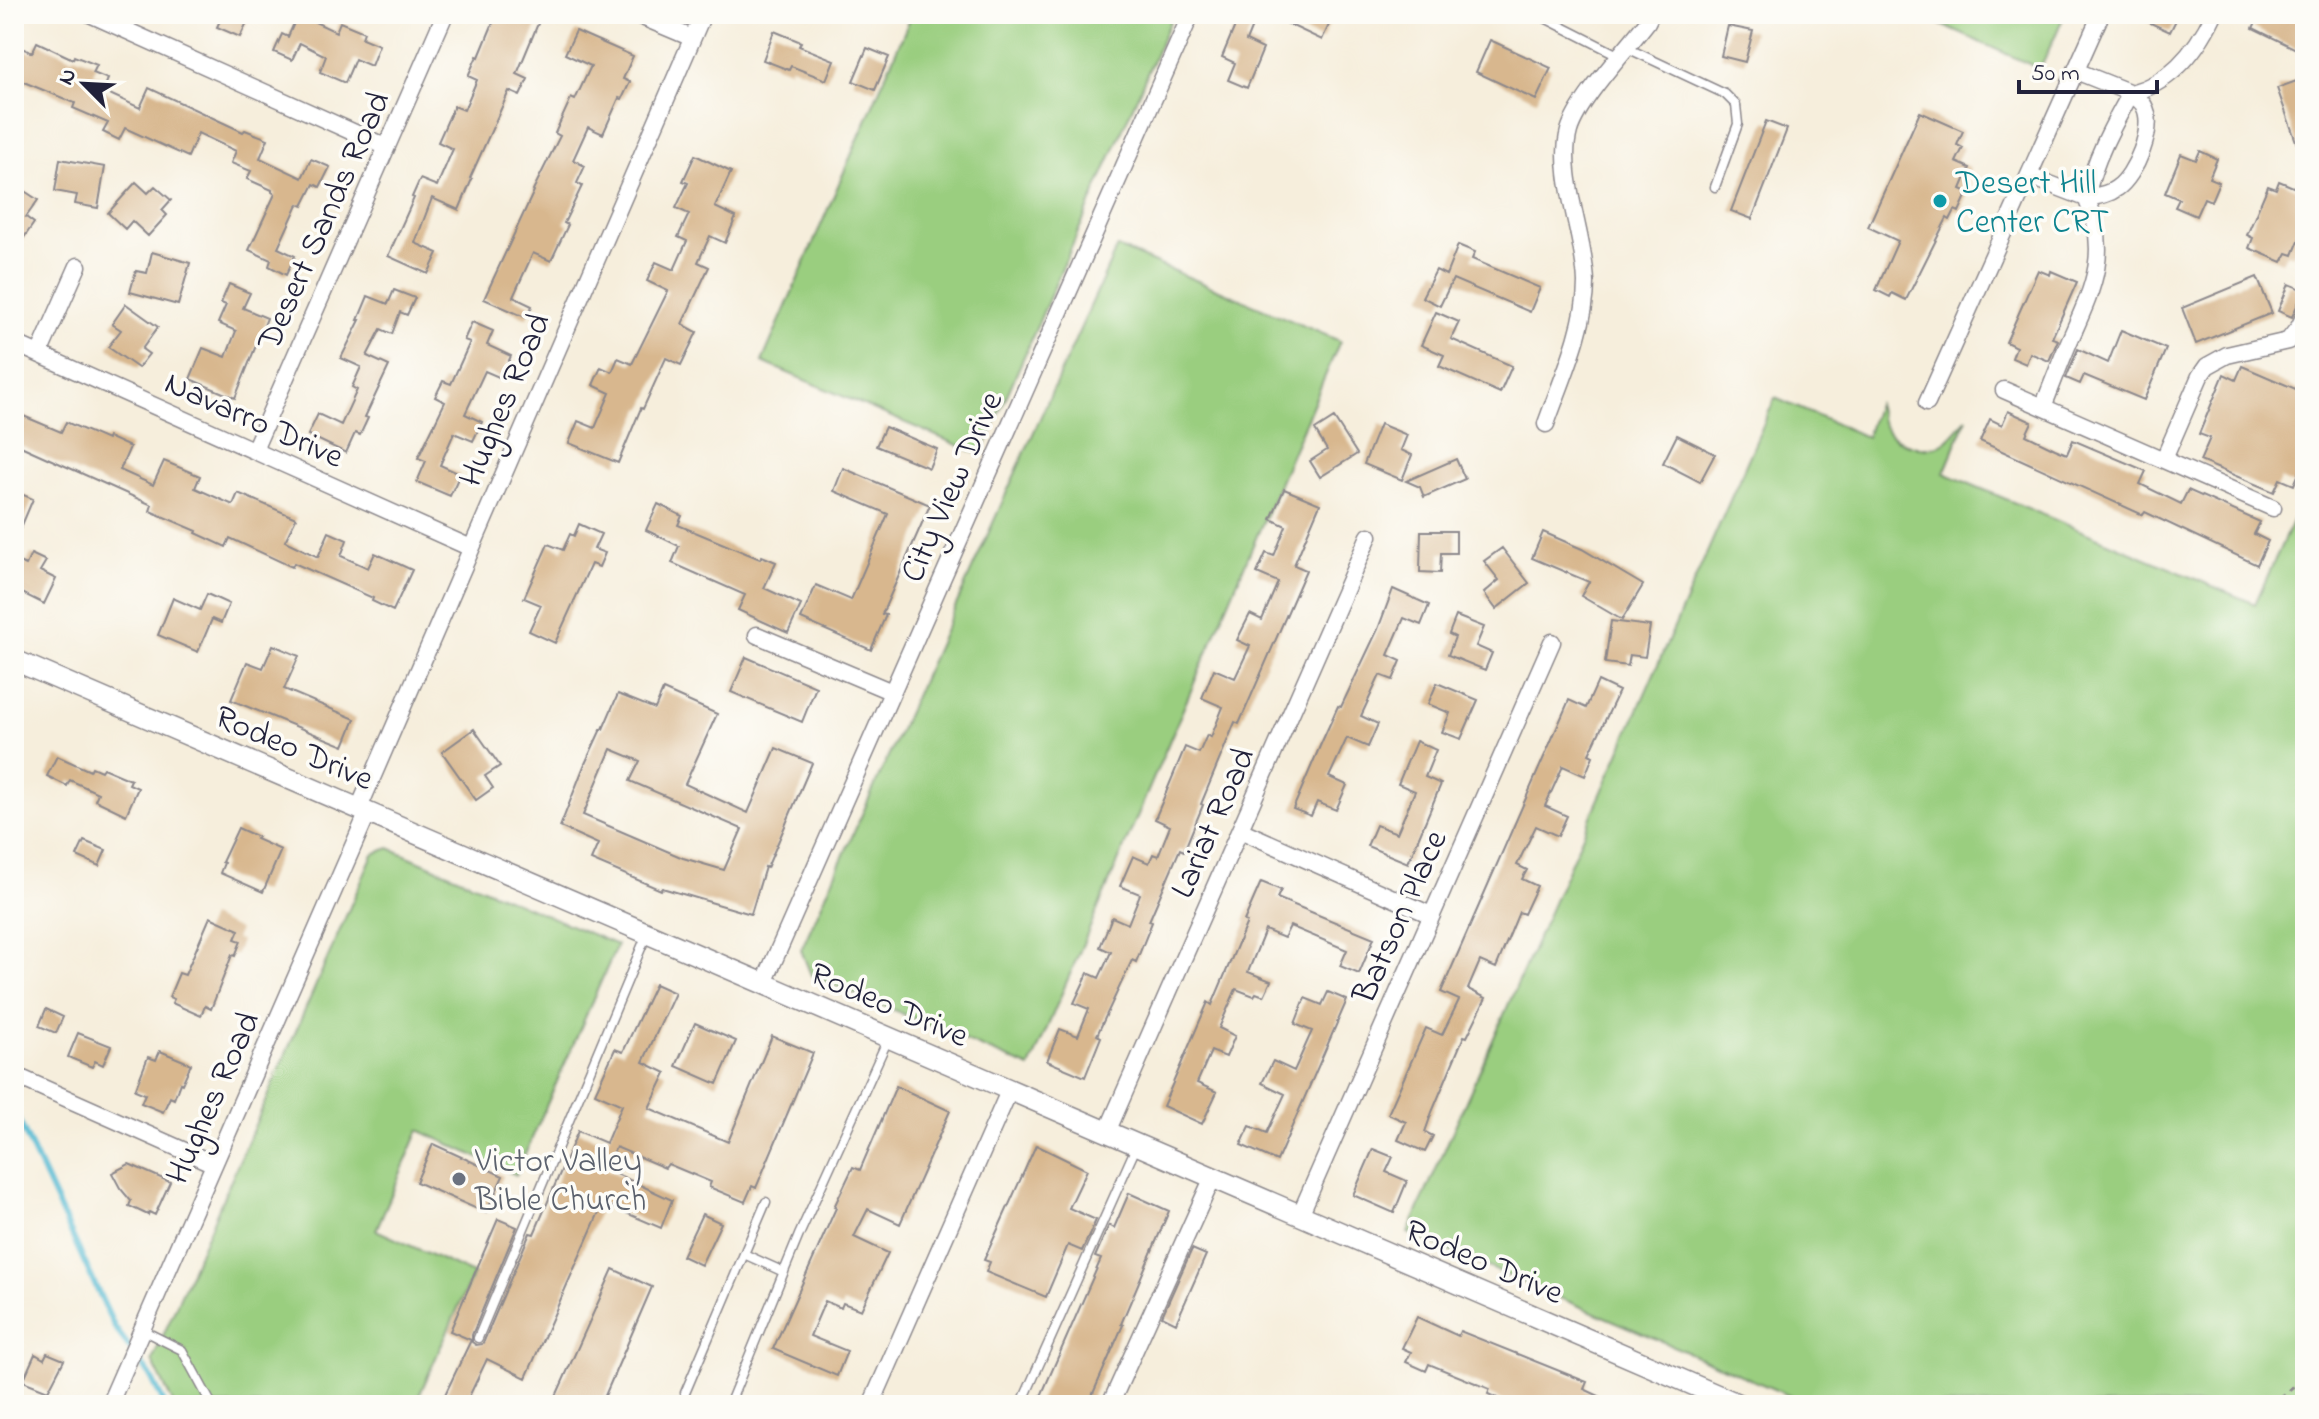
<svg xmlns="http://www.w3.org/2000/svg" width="2319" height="1419" font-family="'Indie Flower',sans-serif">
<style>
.green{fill:#9ace7f;stroke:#5e785d;stroke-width:2}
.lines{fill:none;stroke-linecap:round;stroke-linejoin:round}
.stream{stroke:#53b9d1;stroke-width:6}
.building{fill:#d8b78e;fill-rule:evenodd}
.service-casing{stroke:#8c888c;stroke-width:11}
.minor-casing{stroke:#8c888c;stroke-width:19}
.tertiary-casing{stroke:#8c888c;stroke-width:23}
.path{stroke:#8c888c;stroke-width:3;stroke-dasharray:6 6;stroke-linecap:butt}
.service{stroke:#fff;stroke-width:8}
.minor{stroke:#fff;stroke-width:16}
.tertiary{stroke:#fff;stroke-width:20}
.culture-dot{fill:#0f9aa8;stroke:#fdfcf7;stroke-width:3}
.worship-dot{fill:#6b7280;stroke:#fdfcf7;stroke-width:3}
.labels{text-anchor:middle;stroke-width:7;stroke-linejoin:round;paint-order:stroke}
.culture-label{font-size:34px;fill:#0d838f;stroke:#fdfcf7;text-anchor:start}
.street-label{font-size:34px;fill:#22223b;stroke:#fdfcf7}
.worship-label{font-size:34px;fill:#5b616d;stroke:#fdfcf7;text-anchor:start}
</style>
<rect width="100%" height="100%" fill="#fdfcf7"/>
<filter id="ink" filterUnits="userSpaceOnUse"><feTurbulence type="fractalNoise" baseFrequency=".0125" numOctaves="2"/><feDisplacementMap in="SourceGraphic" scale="16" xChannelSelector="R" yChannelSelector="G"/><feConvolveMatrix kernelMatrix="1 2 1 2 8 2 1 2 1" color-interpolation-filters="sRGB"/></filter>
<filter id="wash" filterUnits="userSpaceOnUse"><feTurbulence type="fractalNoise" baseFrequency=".006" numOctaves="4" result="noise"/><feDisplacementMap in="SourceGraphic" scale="32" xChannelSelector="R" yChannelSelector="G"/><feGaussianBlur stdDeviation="1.8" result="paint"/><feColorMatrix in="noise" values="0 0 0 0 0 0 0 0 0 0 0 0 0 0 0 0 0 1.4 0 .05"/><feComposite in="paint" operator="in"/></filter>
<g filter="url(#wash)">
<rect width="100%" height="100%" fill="#f6eedc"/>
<path class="green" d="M912,14H1173L981,455L762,362Z
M1943,14H2065L2040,69L1939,24Z
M1117,247L1340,341L1030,1068L811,975L801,950Z
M1775,398L1866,437L1877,404C1879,410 1879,417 1882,422C1891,444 1927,456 1946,441C1954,435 1961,425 1967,418L1944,473L2255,604L2305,493V1405H1811L1408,1233Z
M389,848L617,945L516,1175L419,1130L376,1230L473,1274L415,1405H174L152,1361L373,854Z"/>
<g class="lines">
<path class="stream" d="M14,1110L115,1328L150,1375L165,1405"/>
</g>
<g id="blocks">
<path class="building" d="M223,14H251L240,37L217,27Z
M298,14L336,32L340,22L364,32L362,38L379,45L371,66L355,59L345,83L320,72L326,56L300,43L292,60L274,52L282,34L288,37Z
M504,14H542L517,74L528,79L520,96L509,91L470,178L472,179L459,210L432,198L415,243L438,253L428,274L388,256L414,198L412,197L420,179L437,186L453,149L438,142L454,106L464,110L477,80L468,76L477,56L479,57L495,18L501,20Z
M1240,14H1257L1246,41L1263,49L1247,88L1228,80L1235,63L1222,57Z
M1267,14H1334L1322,40Z
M2131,14H2179L2170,32Z
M2260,14H2305V31L2296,49L2253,28Z
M1728,26L1753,31L1745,62L1721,56Z
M576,31L633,56L623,79L630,82L622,99L619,98L603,134L588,127L573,160L585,166L577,183L582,186L564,223L568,225L551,261L533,253L513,297L532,306L527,318L484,299L534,191L533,190L560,136L555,133L571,98L575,100L591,66L565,54Z
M774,31L801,42L799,46L834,60L826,80L791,66L789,70L763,60Z
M1490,40L1551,68L1536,100L1476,72Z
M37,42L73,59L74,56L97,65L93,73L108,79L103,91L140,108L149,88L243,132L245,130L268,139L260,158L302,178L311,159L330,167L320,187L314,184L303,206L298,204L278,248L295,256L286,275L269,266L271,260L249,250L275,194L272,192V190L247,179L251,171L231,163L236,151L198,133L188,157L125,128L119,140L103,132L108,123L73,108L75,103L14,78V44L32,53Z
M867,48L889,57L875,90L853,81Z
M2305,78V161H2303L2277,88Z
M1920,112L1963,131L1957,145L1963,148L1956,162L1970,168L1961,189L1968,192L1959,212L1955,210L1950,220L1947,218L1906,300L1892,293L1890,297L1876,290L1898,241L1868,227Z
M1766,121L1787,129L1752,219L1731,211Z
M2200,151L2217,159L2209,178L2219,182L2211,201L2204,198L2196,216L2175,207L2179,199L2165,193L2181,154L2196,160Z
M695,155L731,172L715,207L736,217L725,243L710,236L698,262L709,267L682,324L697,332L681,365L666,358L643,409L641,408L618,463L569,443L578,421L595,428L610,393L593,385L601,367L612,372L618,358L632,364L668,291L647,281L656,262L674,270L687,241L678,237L689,214L676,208L688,183L683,181Z
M60,159L105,167L98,208L75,204L77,195L55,191Z
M2279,181L2305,192V226L2293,255L2287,253L2282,262L2249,248L2253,238L2247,235L2268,186L2276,189Z
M136,182L148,193L155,186L171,200L162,210L167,215L148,236L132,221L125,229L108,213Z
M14,184L38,200L26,217L34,223L14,252Z
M1458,245L1475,252L1472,259L1540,288L1530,312L1453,279L1440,306L1422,297L1436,270L1446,275Z
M152,252L190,263L178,305L130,292L136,271L147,273Z
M2038,270L2050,275L2051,271L2077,282L2052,338L2058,340L2049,361L2030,353L2026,364L2012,358L2016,347L2006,342Z
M2257,277L2272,313L2196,344L2182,308Z
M229,284L250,293L243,308L267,318L235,398L190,379L203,348L226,357L236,331L218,323L226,305L221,303Z
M2289,284L2304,290L2292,317L2278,311Z
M394,290L415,298L407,315L400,312L392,334L381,329L367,356L389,366L365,417L368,418L360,435L355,433L346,453L308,435L318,414L341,425L357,390L352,387L361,367L341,358L360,320H358L368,296L388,304Z
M126,304L158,327L142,349L149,354L138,368L108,347L121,330L112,324Z
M1436,312L1459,322L1451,339L1512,366L1500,393L1439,366L1444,355L1421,345Z
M472,322L493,331L487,345L511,356L501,378L485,371L465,414L482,422L473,441L454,433L440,465L460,474L450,496L417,482L426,461L418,458L445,402L435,397L443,381L451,384L470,342L464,340Z
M2121,330L2166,349L2144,400L2084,375L2080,384L2066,378L2078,349L2108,363Z
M2242,366L2305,393V459L2294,485L2280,479L2274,492L2200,461L2210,438L2199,434L2224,374L2236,380Z
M2008,411L2032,422L2026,435L2055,449L2067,454L2073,440L2146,471L2140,484L2181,504L2188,490L2260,522L2254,534L2268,541L2257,565L2145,512L2143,515L1980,441L1990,419L2002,425Z
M14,412L61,432L66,422L107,440L108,437L130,447L120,470L153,485L164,461L200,476L195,488L233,505L238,493L296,518L285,541L318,557L329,532L347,540L341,556L368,568L375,553L412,570L393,611L372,601L373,598L294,563L292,567L230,538L226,547L196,533L197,531L150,511L152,505L14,443Z
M1334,418L1357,454L1320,477L1310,461L1327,450L1315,430Z
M1380,424L1407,435L1401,450L1412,455L1402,480L1364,464Z
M885,427L937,449L929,468L876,446Z
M1677,435L1715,454L1700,482L1663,463Z
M1456,459L1465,479L1424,497L1420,487L1406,481Z
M843,468L930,505L882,614L886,615L871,650L801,619L816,585L851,600L888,514L834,491Z
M1284,489L1320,504L1294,565L1306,570L1239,724L1235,722L1201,804L1203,805L1184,851L1180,849L1149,921L1152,922L1136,962L1132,960L1097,1035L1101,1037L1085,1077L1047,1061L1060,1029L1078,1036L1089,1009L1074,1003L1088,973L1099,978L1111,952L1100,947L1112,917L1128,924L1140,894L1120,886L1133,856L1149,863L1153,854L1158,856L1170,826L1155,819L1185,747L1199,753L1207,735L1211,737L1223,707L1202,698L1214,669L1235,678L1250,646L1237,640L1250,614L1262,620L1278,582L1257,573L1266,553L1274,556L1286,526L1271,519Z
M14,491L33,499L14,544Z
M658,504L682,516L678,525L760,559L762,556L776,562L764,588L801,605L788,633L738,610L745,595L672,563L679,546L646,530Z
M579,524L601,534L594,549L605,553L599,567L591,564L555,643L529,631L541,605L524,598L548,544L563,550L570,534L574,536Z
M1421,531H1456V553H1441L1440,573L1420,572Z
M1543,532L1582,549L1643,585L1622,620L1581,596L1589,582L1532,558Z
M1502,548L1529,583L1496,609L1484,593L1499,580L1484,561Z
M31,554L46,561L40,571L56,579L44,604L14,589V560L26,565Z
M1393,589L1429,605L1421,625L1404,618L1388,655L1401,661L1393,680L1380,675L1361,716L1378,724L1368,747L1347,738L1329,777L1347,785L1336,810L1317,802L1311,816L1293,809L1320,746L1338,706L1341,707L1378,629Z
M207,594L229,604L221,623L212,619L198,652L158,635L173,598L200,610Z
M1456,616L1484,627L1476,646L1492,653L1485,670L1448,655L1455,637L1449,634Z
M1611,621L1650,626L1645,657L1630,655L1628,666L1605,663Z
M273,645L299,656L284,689L355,719L344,746L231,700L247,662L263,668Z
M746,657L816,687L802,722L731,692Z
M1598,681L1619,691L1589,754L1593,756L1585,776L1563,766L1545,806L1567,816L1558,836L1536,826L1517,865L1527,870L1522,879L1537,886L1524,914L1519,912L1496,968L1480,961L1468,989L1486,998L1467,1037L1464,1036L1432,1112L1425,1132L1433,1136L1425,1152L1398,1140L1406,1122L1388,1114L1426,1028L1442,1035L1459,1000L1441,992L1569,700L1586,708Z
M1437,683L1478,700L1461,739L1442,732L1450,713L1428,704Z
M663,690L717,714L685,784L748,813L776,748L812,763L767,868L765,867L751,914L662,888L661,890L591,860L598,844L560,827L584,766L601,729H603L618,694L655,709ZM611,749L640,761L630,781L742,829L724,870L683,858L583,815Z
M474,729L500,766L485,776L493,788L476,800L442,752Z
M1416,741L1436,750L1425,777L1441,784L1408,863L1367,846L1376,825L1397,833L1415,791L1398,784Z
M57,756L90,771L92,767L101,771L103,768L131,780L129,784L138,788L126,815L95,800L98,793L70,780L67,786L47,776Z
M238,828L258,837L256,839L281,850L263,892L220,873L224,863L222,862Z
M84,841L106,850L99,866L77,856Z
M1261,882L1281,890L1277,898L1374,938L1359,974L1340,966L1347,950L1290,926L1284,938L1265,930L1248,972L1271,981L1264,996L1256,993L1254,996L1236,989L1219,1028L1235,1036L1226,1057L1211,1051L1197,1083L1217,1092L1202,1124L1163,1106L1208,1002L1212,1005L1247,922L1244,921Z
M210,917L239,930L235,939L241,941L235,956L232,955L211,1009L205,1006L201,1016L172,1003L174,999L169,997L179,973L185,975Z
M655,984L675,993L643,1062L666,1073L649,1108L728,1142L772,1036L813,1053L756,1188L752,1186L745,1202L709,1187L711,1182L668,1164L665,1168L616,1147L606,1169L672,1200L661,1228L603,1203L526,1378L487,1359L465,1405H440L471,1340L450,1331L498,1219L517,1227L472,1335V1342L476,1345L482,1344L484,1341L530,1233L534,1234L578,1131L606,1143L622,1105L595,1093L615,1049L623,1052Z
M1328,992L1347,1000L1277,1161L1241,1145L1250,1126L1267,1133L1285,1094L1262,1083L1273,1061L1294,1071L1312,1031L1295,1024L1305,998L1322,1005Z
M46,1009L63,1017L56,1033L39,1026Z
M695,1023L736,1041L717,1084L676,1066Z
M78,1033L111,1046L103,1065L95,1061L92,1067L68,1057Z
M160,1051L191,1064L182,1084L180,1083L174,1099L170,1097L163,1112L141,1103L145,1094L135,1090L148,1057L156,1060Z
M896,1086L950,1111L900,1224L868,1209L854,1237L888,1253L861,1310L843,1303L841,1308L825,1301L810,1336L847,1351L837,1376L773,1349L836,1208L834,1207L853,1167L860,1170Z
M433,1144L503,1176L486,1213L416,1182Z
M1036,1145L1087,1170L1069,1208L1096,1220L1082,1251L1068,1245L1046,1297L986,1272L990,1262L984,1260Z
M1373,1149L1393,1157L1386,1172L1407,1181L1394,1213L1353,1195Z
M129,1164L170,1182L155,1215L149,1212L148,1215L129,1206L131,1201L120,1188L112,1173Z
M1129,1193L1169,1211L1121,1324L1123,1325L1088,1405H1037L1101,1259L1095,1257L1109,1225L1114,1228Z
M702,1214L721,1223L701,1265L682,1256Z
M1192,1249L1206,1255L1176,1323L1162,1316Z
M613,1269L652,1287L601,1405H552Z
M1417,1317L1458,1336L1460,1331L1587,1382L1584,1389L1618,1405H1513L1488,1394L1490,1389L1429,1364L1426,1371L1406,1362L1411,1352L1402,1348Z
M47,1353L64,1360L48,1391L23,1381L35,1354L44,1359Z"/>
</g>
</g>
<g filter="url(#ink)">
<use href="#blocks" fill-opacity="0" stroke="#8c888c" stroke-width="2"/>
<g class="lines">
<defs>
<path id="service" d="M1537,14L1620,56
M1627,48L1725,94L1736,105L1738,124L1715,187
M744,1254L784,1272
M142,1330L182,1350L212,1405
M478,1338L647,934
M685,1393L766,1202
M729,1405L799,1235L888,1039
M1021,1405L1137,1145"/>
<path id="minor" d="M90,14L386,147
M635,14L692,38
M2076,71L2131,93C2171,83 2197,50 2214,14
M2131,93C2135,97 2142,101 2144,106C2156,127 2135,176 2117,188C2108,195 2097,196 2086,198C2094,160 2112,127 2131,93Z
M2029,176L2086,198C2112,253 2091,292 2069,342C2060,363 2052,385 2043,407
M14,343L471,548
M39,354L78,266
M2004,390L2273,508
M1927,403L2101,14
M1546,424C1561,381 1586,328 1586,283C1585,237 1557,174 1569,131C1578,100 1626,50 1647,22L1651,14
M254,450L445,14
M2164,459L2200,376L2207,366L2227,355L2288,341L2299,327L2305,315
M757,635L892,692
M359,808L703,14
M1240,830L1431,915
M764,983L1191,14
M14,1075L214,1164
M1107,1132L1369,536
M1300,1215L1552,642
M109,1405L368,812
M871,1405L1010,1089
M1110,1405L1213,1177"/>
<path id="tertiary" d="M14,660L1740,1405"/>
</defs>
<use href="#service" class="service-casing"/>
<use href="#minor" class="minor-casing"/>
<use href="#tertiary" class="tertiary-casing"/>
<path class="path" d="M2270,1405L2305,1377"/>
<use href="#service" class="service"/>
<use href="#minor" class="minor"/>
<use href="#tertiary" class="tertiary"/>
</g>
</g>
<circle class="culture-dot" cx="1940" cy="201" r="8"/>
<circle class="worship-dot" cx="459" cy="1179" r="8"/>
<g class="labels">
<g class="culture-label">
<text x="1956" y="193">Desert Hill<tspan x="1956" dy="39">Center CRT</tspan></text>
</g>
<g class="street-label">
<text transform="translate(322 220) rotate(-66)" y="12">Desert Sands Road</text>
<text transform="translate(503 399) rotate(-67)" y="12">Hughes Road</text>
<text transform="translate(255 418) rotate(24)" y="12">Navarro Drive</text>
<text transform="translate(950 486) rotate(-66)" y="12">City View Drive</text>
<text transform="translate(295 746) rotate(23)" y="12">Rodeo Drive</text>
<text transform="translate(1211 822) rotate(-66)" y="12">Lariat Road</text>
<text transform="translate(1398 916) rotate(-66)" y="12">Batson Place</text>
<text transform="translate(890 1003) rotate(23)" y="12">Rodeo Drive</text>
<text transform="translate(211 1097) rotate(-66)" y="12">Hughes Road</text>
<text transform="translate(1485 1260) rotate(23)" y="12">Rodeo Drive</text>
</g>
<g class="worship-label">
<text x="475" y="1171">Victor Valley<tspan x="475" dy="39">Bible Church</tspan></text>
</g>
</g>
<rect width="2319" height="1419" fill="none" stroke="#fdfcf7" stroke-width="48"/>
<g transform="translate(84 84) rotate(294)" stroke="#fdfcf7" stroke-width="6" paint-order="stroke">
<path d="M0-6L14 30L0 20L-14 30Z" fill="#22223b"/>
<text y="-12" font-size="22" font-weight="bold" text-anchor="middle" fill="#22223b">N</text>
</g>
<path d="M2019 80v12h138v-12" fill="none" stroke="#22223b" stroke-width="4"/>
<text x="2031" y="80" font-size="24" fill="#22223b" stroke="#fdfcf7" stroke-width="6" paint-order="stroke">50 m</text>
</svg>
